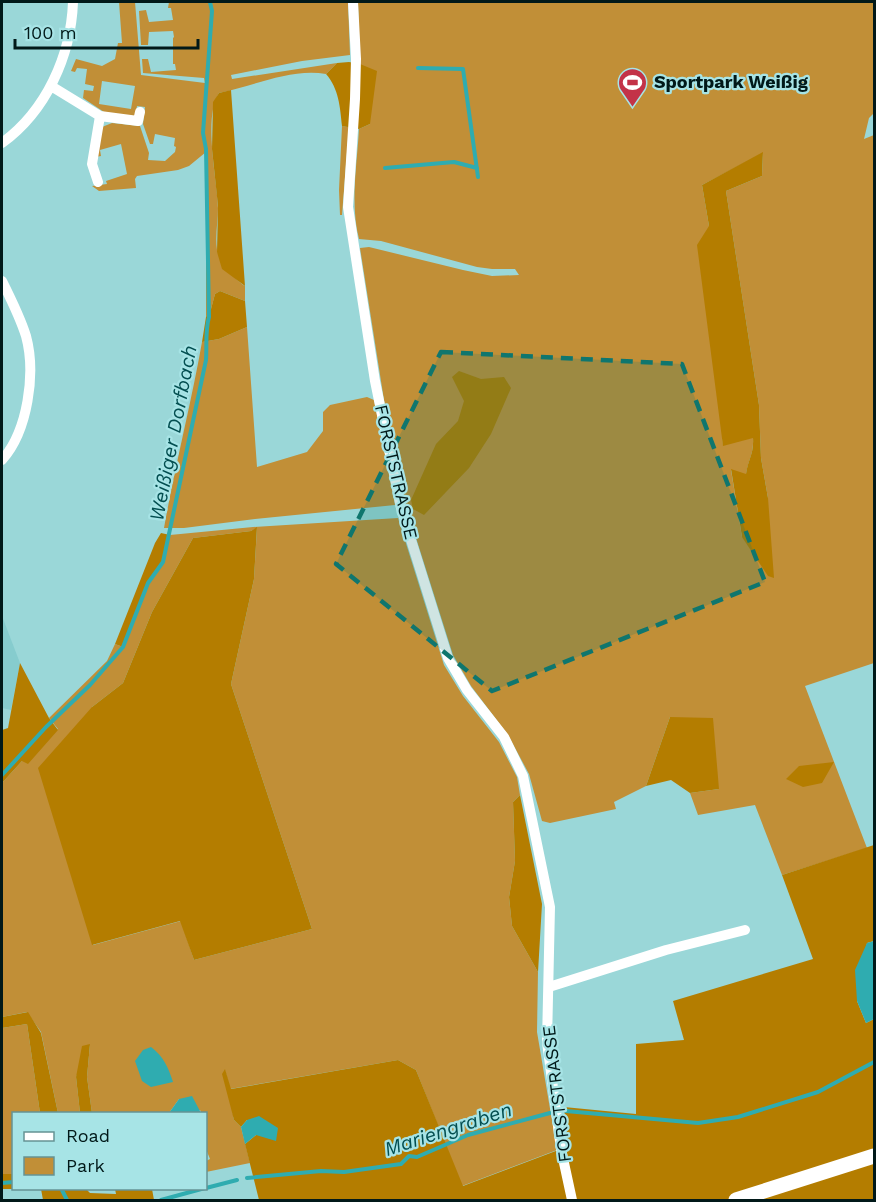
<svg xmlns="http://www.w3.org/2000/svg" width="876" height="1202" font-family="'Work Sans',sans-serif">
<style>
.built{fill:#86ccce}
.green{fill:#c18f37;fill-rule:evenodd}
.forest{fill:#b47d00}
.water{fill:#2facb0}
.lines{fill:none;stroke-linecap:round;stroke-linejoin:round}
.stream{stroke:#2facb0;stroke-width:4}
.street{stroke:#fff;stroke-width:10}
.secondary{stroke:#fff;stroke-width:15}
.marked{fill:#0f766e;fill-opacity:0.2;stroke:#0f766e;stroke-width:4.5;stroke-dasharray:12 8;stroke-linejoin:round}
.labels{text-anchor:middle;stroke-width:4.5;stroke-linejoin:round;paint-order:stroke}
.poi-label{font-size:18px;font-weight:bold;fill:#011919;stroke:#a7e4e6;text-anchor:start}
.street-label{font-size:18px;fill:#011919;stroke:#a7e4e6}
.water-label{font-size:20px;font-style:italic;fill:#034e50;stroke:#a7e4e6}
</style>
<rect width="100%" height="100%" fill="#9ad7d8"/>
<path class="built" d="M2,616L20,663L11,710L2,708Z"/>
<path class="green" d="M119,2H135L141,75L205,83L204,78L143,73L142,59H148L151,72L176,70L175,64H173V38L174,37L173,31L149,32L148,45H141L139,11L146,10L149,22L173,20L171,8H168L169,2H348L350,55L302,61L231,75L232,79L337,63L326,74C291,68 254,86 219,93C203,117 217,178 218,208C218,221 215,236 217,250C219,261 235,280 245,286V301L220,291L215,294L211,309L206,317V152L189,166L178,170L137,176L135,179L136,188L99,191L92,186L107,184L106,181L127,174L121,144L100,150L101,156L96,157L102,127L112,123L140,126L149,153L148,160L165,161L175,152L176,147L174,146L175,138L155,134L153,144H150L143,124L145,107L137,106L135,117L104,112L83,98L84,90L93,91L94,86L85,84L87,69L77,68L75,72L71,71L76,59L102,66L115,59L118,43H122ZM102,81L135,86L131,109L99,104Z
M358,2H874V113L869,118L864,139L874,135V663L805,686L867,848L782,875L755,805L698,815L690,793L719,789L670,717L646,786L614,802L616,809L550,823L542,821L529,774L508,735L471,686L453,655L406,506L384,400L360,248L369,247L463,270L492,276L519,275L515,269H492L477,267L381,241L359,239C350,204 357,165 359,129L370,124L360,64ZM763,153L762,176L726,191L759,405L761,458L768,498L742,537L731,470L746,475C748,459 754,455 753,437L723,445L709,226L702,185Z
M342,126L349,127L342,215H340L339,190Z
M247,327L257,467L307,452L323,431V412L330,405L367,397L374,400L395,505L255,519L184,528H164C175,466 191,404 202,342L219,339Z
M398,518L444,665L463,696L499,742L517,777L520,795L513,802L515,861L509,897L512,926L538,972L537,1032L557,1150L462,1186L416,1070L398,1060L230,1089L225,1070L234,1120L241,1127L250,1163L206,1172V1161L210,1159L206,1149V1114L201,1113V1111L179,1099L169,1113H92L87,1077L90,1044L76,1077L80,1113H58L41,1032L27,1012L2,1017V783L22,761L58,729L49,718L107,661L115,644L123,647L148,583L163,562L170,535L253,527ZM257,528L254,579L231,684L312,929L194,960L181,921L93,945L92,707L123,683L152,612L193,538L251,531Z
M27,1024L40,1113L14,1114L13,1174H2V1028Z"/>
<path class="forest" d="M349,62L360,64L377,71L370,124L359,129L342,126C340,107 339,89 326,74L337,63Z
M231,90L245,286L222,269L217,252L218,206L212,149L213,102L219,93Z
M763,152L762,176L726,191L759,405L761,458L768,498L774,578L768,576L742,537L731,469L746,474C748,459 754,454 753,438L723,446L697,245L709,226L702,185Z
M220,291L245,301L247,327L219,339L202,342L206,317L211,309L215,294Z
M459,371L481,379L504,377L511,388L491,434L469,468L424,515L413,509L411,500L436,444L458,421L464,401L452,377Z
M257,527L254,579L231,684L312,929L194,960L180,921L92,945L38,768L92,707L123,683L152,612L193,538L251,531Z
M161,533L170,535L163,562L148,583L123,647L115,644L155,543Z
M20,663L49,718L58,730L28,764L22,761L2,783V730L8,728Z
M670,717L713,718L719,789L690,793L671,780L646,786Z
M834,762L822,783L803,787L786,779L799,766Z
M520,795L542,904L538,972L512,926L509,897L515,861L513,802Z
M874,845V941L867,943L857,1001L866,1023L874,1019V1200H259L245,1144L256,1135L247,1120L241,1127L234,1120L222,1074L225,1069L231,1089L398,1060L416,1070L463,1186L561,1149L568,1148L564,1107L636,1114V1044L684,1040L673,1001L813,959L782,875Z
M28,1012L41,1033L58,1113H40L27,1024L2,1028V1017Z
M90,1044L87,1077L92,1113H80L76,1077L82,1046Z
M2,1174H13L14,1188L86,1189L90,1193L116,1194L115,1189H152L154,1200H43L41,1189H2Z"/>
<path class="water" d="M874,941V1019L866,1023L857,1001L855,970L867,943Z
M151,1047C164,1057 168,1067 173,1082L151,1087L142,1081L135,1061L143,1050Z
M192,1096L201,1113H169L179,1099Z
M259,1116L278,1128L276,1141L256,1135L245,1144L241,1127L247,1120Z"/>
<g class="lines">
<path class="stream" d="M418,68L463,69L478,177
M385,168L454,162L477,168
M2,775L46,727L90,685L123,647L148,583L163,562L206,360C207,345 205,331 209,317L206,149L203,133L212,11L210,2
M566,1111L698,1123L738,1117L818,1092L874,1062
M247,1178L321,1171L344,1172L401,1164L409,1156L417,1157L468,1135L550,1113
M2,1183L14,1182
M61,1188L67,1200
M206,1188L237,1180
M161,1200L205,1188"/>
<path class="street" d="M353,2L356,59L355,99L348,207L375,381L401,508L448,658L467,690L504,737L523,776L550,907L547,1042L561,1149L572,1200
M51,86L100,116L138,121L140,112
M2,143C46,111 71,56 73,2
M98,182L92,164L100,116
M2,281C11,299 20,317 26,336C36,373 28,431 2,460
M549,987L666,950L745,930"/>
<path class="secondary" d="M736,1200L874,1156"/>
</g>
<path class="marked" d="M441,352L682,364L765,582L492,691L336,564Z"/>
<defs>
<symbol id="stadium-pin" viewBox="-11 -11 22 30"><path d="M0 17L-7.5 6A9.5 9.5 0 1 1 7.5 6Z" fill="#c33348" stroke="#a7e4e6"/><path d="M0-5a6.5 5 0 1 0 0 10a6.5 5 0 1 0 0-10ZM-3.5-1.8h7v3.6h-7Z" fill="#fff"/></symbol>
</defs>
<g fill-rule="evenodd">
<use href="#stadium-pin" x="616" y="66" width="33" height="45"/>
</g>
<g class="labels">
<g class="poi-label">
<text x="654" y="88">Sportpark Weißig</text>
</g>
<g class="street-label">
<text transform="translate(396 472) rotate(77)" y="6">FORSTSTRASSE</text>
<text transform="translate(557 1094) rotate(-97)" y="6">FORSTSTRASSE</text>
</g>
<g class="water-label">
<text transform="translate(173 433) rotate(-79)" y="7">Weißiger Dorfbach</text>
<text transform="translate(448 1129) rotate(-18)" y="7">Mariengraben</text>
</g>
</g>
<rect width="876" height="1202" fill="none" stroke="#011919" stroke-width="6"/>
<rect x="12" y="1112" width="195" height="78" fill="#a7e4e6" stroke="#659394" stroke-width="1.5"/>
<rect x="24" y="1132" width="30" height="9" fill="#ffffff" stroke="#659394" stroke-width="1.5"/>
<text x="66" y="1142" font-size="18" fill="#011919">Road</text>
<rect x="24" y="1157" width="30" height="18" fill="#c18f37" stroke="#659394" stroke-width="1.5"/>
<text x="66" y="1172" font-size="18" fill="#011919">Park</text>
<path d="M15 39v9h183v-9" fill="none" stroke="#011919" stroke-width="3"/>
<text x="24" y="39" font-size="18" fill="#011919" stroke="#a7e4e6" stroke-width="4.5" paint-order="stroke">100 m</text>
</svg>
